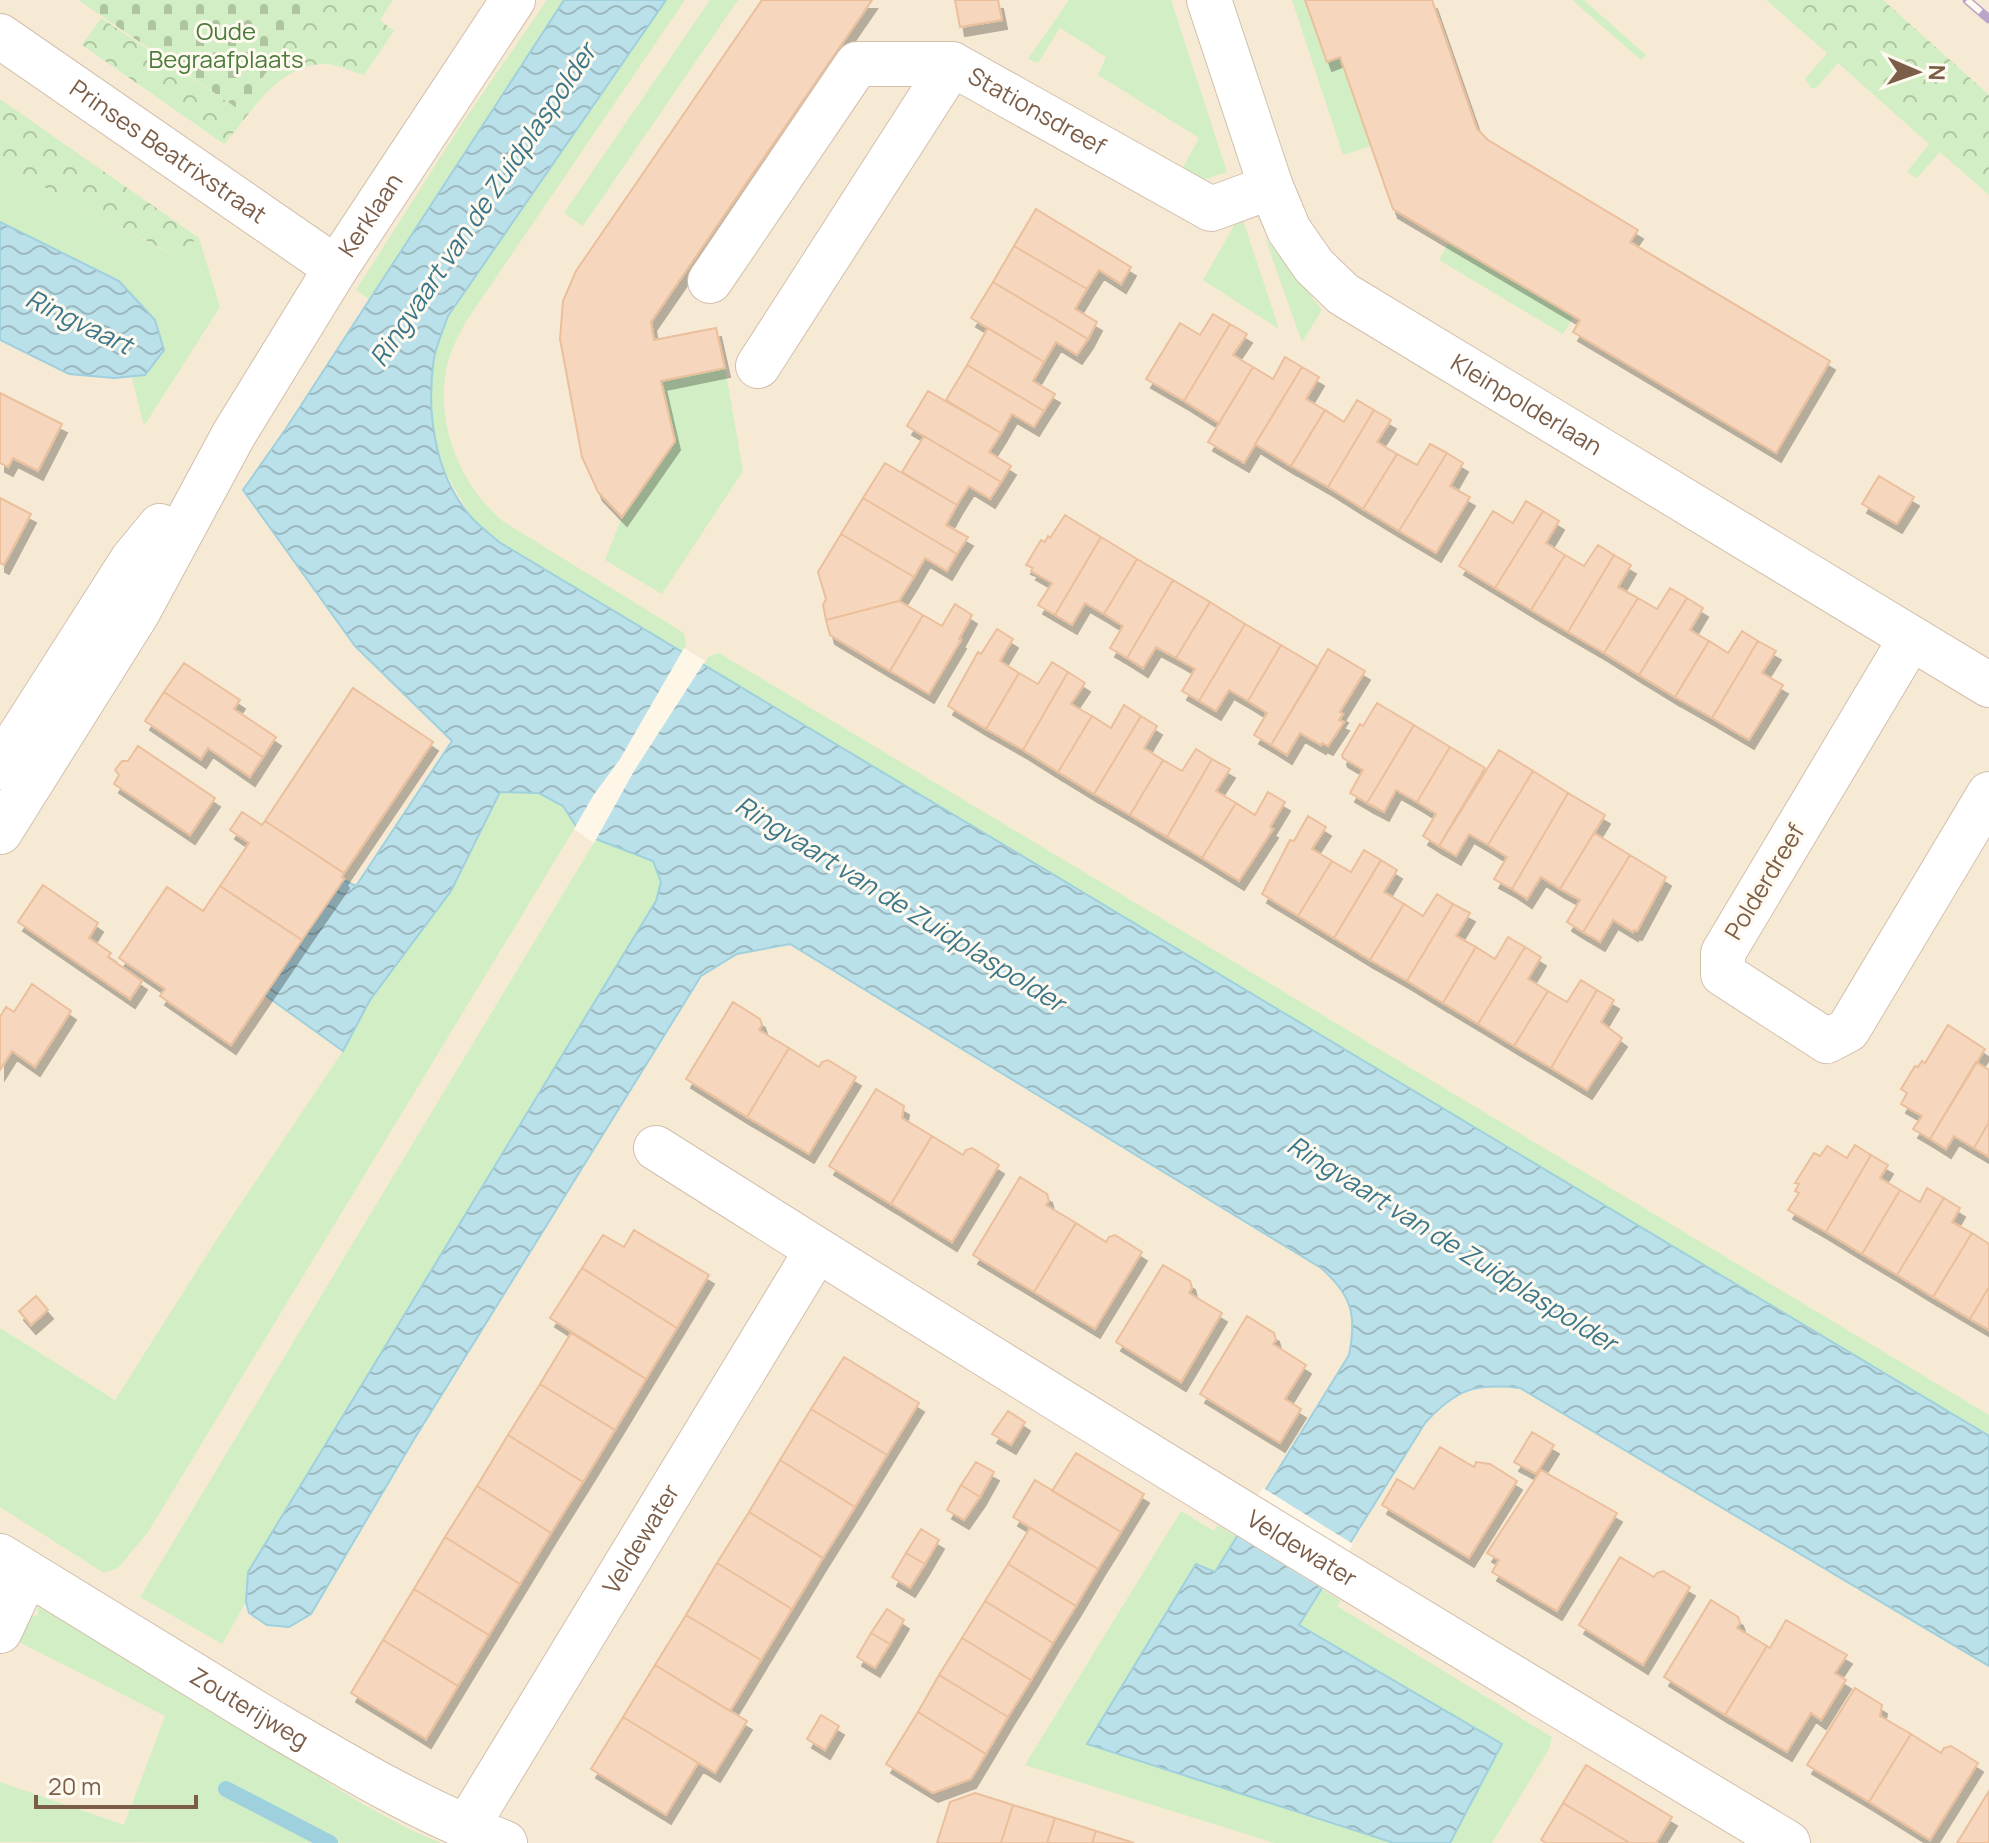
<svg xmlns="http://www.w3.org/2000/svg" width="1989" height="1843" font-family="Manrope,sans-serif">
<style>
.residential{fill:#f7ead5}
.green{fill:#d2eec4}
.forest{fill:url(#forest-crowns)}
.cemetery{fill:url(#cemetery-stones)}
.water{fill:url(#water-waves);stroke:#9fd0dd;stroke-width:2}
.pier{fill:#fef7e8}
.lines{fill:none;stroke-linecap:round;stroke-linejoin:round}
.stream{stroke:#9fd0dd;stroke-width:16}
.building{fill:#f6d7bd;stroke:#ebbf9b;stroke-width:2;filter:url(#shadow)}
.minor-casing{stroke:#d2bfac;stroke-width:46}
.minor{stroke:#fff;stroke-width:44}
.rail-casing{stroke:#bba4ca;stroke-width:9}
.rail{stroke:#fffaf0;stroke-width:6;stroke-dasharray:18;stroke-linecap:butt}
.labels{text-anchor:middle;stroke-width:6;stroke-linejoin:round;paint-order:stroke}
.park-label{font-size:24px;fill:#4b7c3c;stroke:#fffaf0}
.street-label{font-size:24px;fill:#7c5e48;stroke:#fffaf0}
.water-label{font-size:26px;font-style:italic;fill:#3d7789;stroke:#fffaf0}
</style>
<defs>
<pattern id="forest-crowns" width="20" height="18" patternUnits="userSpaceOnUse" patternTransform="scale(2)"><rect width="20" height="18" fill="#d2eec4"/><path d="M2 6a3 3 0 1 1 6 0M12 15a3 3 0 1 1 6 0" fill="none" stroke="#afc4a1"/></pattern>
<pattern id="cemetery-stones" width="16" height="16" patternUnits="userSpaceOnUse" patternTransform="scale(2)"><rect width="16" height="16" fill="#d2eec4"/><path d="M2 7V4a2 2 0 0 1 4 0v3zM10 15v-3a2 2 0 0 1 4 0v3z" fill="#afc4a1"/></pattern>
<pattern id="water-waves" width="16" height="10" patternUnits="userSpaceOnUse" patternTransform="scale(2)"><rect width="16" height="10" fill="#bae0ea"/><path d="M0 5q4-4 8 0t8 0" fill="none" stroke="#9cb9c0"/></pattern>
<filter id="shadow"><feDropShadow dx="5" dy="9" stdDeviation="0" flood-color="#0004"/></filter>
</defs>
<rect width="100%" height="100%" fill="#fef7e8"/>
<path class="residential" d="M0,0H1989V1843H0Z"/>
<path class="green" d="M547,0H564L369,299L356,290L461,125Z
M666,0H685L467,320C457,338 447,356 445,378C438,432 463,488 504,522L684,633L686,645L683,651L499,542L471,517L443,468L435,443L430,404L435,355L448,316Z
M710,0H738L583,226L564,213Z
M1069,0H1171L1227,172L1203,180L1180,173L1199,138L1098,75L1106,57L1060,28L1038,63L1028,59Z
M1292,0H1305L1326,62L1340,57L1371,146L1343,155Z
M1572,0H1584L1646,55L1641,60Z
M1766,0H1771L1989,188V195L1940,152L1917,178L1907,172L1929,144L1838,63L1816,88H1811L1805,79L1827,53Z
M0,164L171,254L199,238L220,307L144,426L132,378L145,375L164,350L119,281L0,222Z
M1243,220L1279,329L1203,280L1236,222Z
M1265,238L1322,310L1302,342Z
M1449,242L1574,316L1563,334L1439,260Z
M725,368L743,471L662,594L605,560L622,517L675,441L661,381Z
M719,653L1989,1415V1436L704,665L708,657Z
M521,791C550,794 561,802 576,826L148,1532L118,1568L104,1573L0,1507V1328L115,1400L217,1239L343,1051L370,1000L451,891L500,792Z
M596,839L653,861L661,882L656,901L248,1572L246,1602L222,1644L140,1597Z
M1181,1511L1214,1531L1217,1525L1237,1537L1215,1573L1195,1565L1087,1744L1394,1843H1274L1025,1765Z
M1322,1589L1341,1601L1337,1606L1552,1737L1549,1749L1492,1843H1450L1502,1744L1299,1626Z
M38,1607C121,1654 202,1704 283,1754C334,1786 386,1822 442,1843L0,1842V1782L124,1825L165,1716L15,1640L24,1619L38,1615Z"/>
<path class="forest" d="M313,0H393L380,20L394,31L364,75C351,71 336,63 322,64C276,67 252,112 224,144L82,45L101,18L241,111Z
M1771,0H1883L1989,95V188Z
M0,99L199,238L172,254L0,164Z"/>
<path class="cemetery" d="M78,0H313L241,111Z"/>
<path class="water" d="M564,0H666L448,316C443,330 437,344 434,358C426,412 434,474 471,517C479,526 490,534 499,542L1989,1436V1666L1520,1388C1475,1383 1456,1389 1425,1423L1299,1625L1502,1744L1450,1843H1394L1087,1744L1196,1564L1215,1572L1349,1355C1357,1315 1352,1295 1321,1268L790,944L737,954L701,976L413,1441L311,1614L289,1627L267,1625L249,1613L246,1602L248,1572L656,901L661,882L653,861L596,839L576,826L563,806L539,793L500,792L451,891L370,1000L343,1051L265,995L344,880L356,886L452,741L355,646L243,490L285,430Z
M0,222L119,281L155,320L164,350L145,375L114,378L69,374L0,340Z"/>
<path class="pier" d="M684,648L705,661L634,771L594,843L574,829L593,796L620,759Z
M1263,1488L1353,1544L1326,1591L1234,1534Z"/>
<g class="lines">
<path class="stream" d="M226,1789L330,1843"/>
</g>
<path class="building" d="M762,0H872L651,322L654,340L716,328L725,368L661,381L675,441L622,517L598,492L582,457L560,339L563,301L576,271Z
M955,0H998L1002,20L960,27Z
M1305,0H1432L1477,129L1488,140L1638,230L1630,242L1830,361L1776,453L1573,332L1580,320L1393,209L1340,57L1327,62Z
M1036,209L1131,267L1121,284L1099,270L1087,289L1014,246Z
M1014,246L1087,289L1075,309L1097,322L1088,339L993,282Z
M993,282L1088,339L1077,355L1056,342L1044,362L971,318Z
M1213,314L1230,324L1184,401L1146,379L1180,323L1200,335Z
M1230,324L1247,334L1233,355L1253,367L1219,423L1184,401Z
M988,328L1044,362L1033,381L1055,394L1044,411L967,365Z
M1285,357L1302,367L1244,463L1208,442L1253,367L1273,379Z
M967,365L1044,411L1034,427L1012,414L1001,433L946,400Z
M1302,367L1319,377L1306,399L1325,410L1291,466L1255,444Z
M928,391L1001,433L989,452L1011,466L1001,482L907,426Z
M0,393L62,424L38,471L13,458L8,467L0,463Z
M1357,400L1374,410L1328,487L1291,466L1325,410L1344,422Z
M1374,410L1391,420L1377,442L1397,454L1363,509L1328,487Z
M924,436L1001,482L990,499L969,486L957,505L902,472Z
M1430,444L1447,453L1399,531L1363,509L1397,454L1417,465Z
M1447,453L1463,463L1450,486L1470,497L1436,553L1399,531Z
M885,463L957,505L946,525L968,537L957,554L863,498Z
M1879,476L1914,497L1897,524L1862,504Z
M0,498L31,514L4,565L0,563Z
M863,498L957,554L947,571L925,558L914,577L841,534Z
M1526,501L1543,511L1495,588L1459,566L1493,511L1513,523Z
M1543,511L1559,521L1546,543L1565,555L1531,610L1495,588Z
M1065,515L1101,537L1055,615L1038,605L1052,583L1031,571L1033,568L1026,565L1041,540L1045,542L1048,536L1050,538Z
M841,534L914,577L899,601L826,620L823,605L826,599L818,572Z
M1101,537L1137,559L1104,614L1085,603L1072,625L1055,615Z
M1598,545L1614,555L1568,632L1531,610L1565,555L1584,566Z
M1614,555L1631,565L1618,587L1638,598L1604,653L1568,632Z
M1137,559L1173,580L1127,658L1110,648L1123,626L1104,614Z
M1173,580L1210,602L1176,658L1156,647L1143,668L1127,658Z
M1670,588L1687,598L1639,675L1604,653L1638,598L1657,609Z
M1687,598L1703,608L1690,630L1709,641L1675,697L1639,675Z
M899,601L923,615L890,671L830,635L826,620Z
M1210,602L1245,624L1199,701L1182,691L1195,669L1176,658Z
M955,604L972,615L959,639L961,640L929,694L890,671L923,615L942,626Z
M1245,624L1281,645L1248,701L1229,690L1216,711L1199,701Z
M997,629L1013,639L1000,661L1019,673L986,729L948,706L978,652L981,654Z
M1742,631L1758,641L1712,718L1675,697L1709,641L1728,653Z
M1758,641L1776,651L1762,673L1783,685L1749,740L1712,718Z
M1281,645L1318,667L1271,745L1254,735L1267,713L1248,701Z
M1328,649L1365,671L1340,712L1343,714L1339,720L1344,722L1328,746L1322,743L1321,745L1300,733L1287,755L1271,745Z
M1052,662L1068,672L1023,750L986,729L1019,673L1038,684Z
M184,663L240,700L234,709L276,737L263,757L164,692Z
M1068,672L1085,683L1071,704L1092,716L1058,772L1023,750Z
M353,688L433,742L344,873L265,821Z
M164,692L263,757L250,777L208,748L201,759L145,721Z
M1377,703L1414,725L1367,803L1350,793L1363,770L1343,758L1342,755L1360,724L1363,726Z
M1124,705L1141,716L1094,794L1058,772L1092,716L1111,728Z
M1141,716L1157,726L1144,748L1163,760L1130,815L1094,794Z
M1414,725L1450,747L1417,802L1396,790L1384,812L1367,803Z
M138,746L215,798L190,835L114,784L119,775L115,770L122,761H128Z
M1450,747L1485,768L1439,846L1423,836L1436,814L1417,802Z
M1196,749L1212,759L1167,837L1130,815L1163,760L1182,771Z
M1499,750L1533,771L1488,845L1469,834L1456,856L1439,846Z
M1212,759L1230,769L1216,791L1236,803L1202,858L1167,837Z
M1533,771L1568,793L1512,889L1494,879L1507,857L1488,845Z
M1268,792L1285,802L1270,827L1273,829L1239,881L1202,858L1236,803L1255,815Z
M1568,793L1605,815L1560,889L1541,877L1527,899L1512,889Z
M242,812L262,825L265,821L344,873L342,877L344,879L302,940L220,886L249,843L230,830Z
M1308,816L1326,827L1312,849L1332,861L1298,916L1262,894L1290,840L1294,841Z
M1594,833L1630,855L1583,932L1567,922L1580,900L1560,889Z
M1364,850L1381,860L1334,938L1298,916L1332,861L1351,872Z
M1630,855L1666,877L1637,931L1634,930L1633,932L1613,920L1600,942L1583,932Z
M1381,860L1397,870L1384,892L1404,904L1370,960L1334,938Z
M43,885L98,923L89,938L111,953L108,957L142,981L130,999L18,922Z
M220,886L302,940L231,1045L160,996L165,989L119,958L167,887L203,911Z
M1437,894L1453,904L1407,981L1370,960L1404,904L1423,916Z
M1453,904L1470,913L1456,936L1476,947L1443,1003L1407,981Z
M1508,937L1525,947L1478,1024L1443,1003L1476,947L1495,959Z
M1525,947L1541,957L1528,979L1548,991L1514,1046L1478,1024Z
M1581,980L1597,990L1551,1068L1514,1046L1548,991L1567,1002Z
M32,984L71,1011L35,1067L12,1051L0,1070V1017L6,1007L14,1012Z
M1597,990L1614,1000L1601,1022L1622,1038L1587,1090L1551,1068Z
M733,1002L760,1019L762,1025L759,1030L789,1048L747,1117L686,1079Z
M1948,1025L1985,1049L1930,1139L1913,1129L1922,1116L1901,1104L1907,1093L1901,1089L1915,1066L1918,1067L1922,1061L1925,1063Z
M789,1048L819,1067L822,1062L828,1060L856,1077L809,1154L747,1117Z
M1976,1062L1989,1070V1122L1974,1148L1954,1136L1946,1149L1930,1139Z
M876,1089L904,1106L902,1118L932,1136L891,1204L829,1166Z
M1989,1122V1157L1974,1148Z
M932,1136L963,1155L966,1150L972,1148L999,1165L952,1242L891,1204Z
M1855,1145L1871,1155L1826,1232L1788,1210L1799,1193L1795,1191L1799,1184L1795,1183L1814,1153L1820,1156L1827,1146L1847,1158Z
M1871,1155L1888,1165L1880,1178L1900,1190L1862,1254L1826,1232Z
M1020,1177L1047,1194L1049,1201L1046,1205L1076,1223L1034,1292L973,1255Z
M1927,1188L1944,1198L1897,1275L1862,1254L1900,1190L1920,1202Z
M1944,1198L1960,1208L1952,1222L1972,1233L1933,1297L1897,1275Z
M1076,1223L1106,1242L1109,1237L1115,1235L1142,1252L1095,1329L1034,1292Z
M634,1230L709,1275L677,1328L582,1268L603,1235L624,1247Z
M1972,1233L1989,1244V1287L1970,1319L1933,1297Z
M1163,1265L1190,1281L1192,1288L1189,1293L1222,1313L1181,1382L1116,1342Z
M582,1268L677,1328L646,1379L550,1318Z
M1989,1287V1330L1970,1319Z
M36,1296L48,1310L31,1325L19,1311Z
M1247,1316L1274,1333L1276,1340L1273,1344L1306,1365L1285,1399L1301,1409L1280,1443L1200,1394Z
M571,1333L646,1379L615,1430L540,1384Z
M844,1357L919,1403L887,1455L811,1409Z
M540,1384L615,1430L583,1482L508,1435Z
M811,1409L887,1455L855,1507L780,1460Z
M1008,1411L1025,1422L1011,1445L992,1434Z
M1532,1432L1554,1445L1536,1474L1514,1462Z
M508,1435L583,1482L551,1533L477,1486Z
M1440,1447L1474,1467L1476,1462L1490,1464L1517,1481L1469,1558L1382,1505L1397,1479L1414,1489Z
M1076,1453L1144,1494L1121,1532L1052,1491Z
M780,1460L855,1507L823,1558L749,1512Z
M976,1462L994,1472L980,1497L961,1485Z
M1541,1470L1617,1513L1557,1611L1492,1572L1499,1560L1487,1553Z
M1035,1480L1121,1532L1098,1569L1013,1517Z
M961,1485L980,1497L964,1520L947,1510Z
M477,1486L551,1533L520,1584L445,1537Z
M749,1512L823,1558L792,1609L717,1563Z
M1030,1528L1098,1569L1076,1606L1008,1564Z
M921,1529L939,1540L925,1564L906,1553Z
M445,1537L520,1584L489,1635L414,1589Z
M906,1553L925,1564L910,1588L892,1577Z
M1620,1557L1654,1577L1657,1573L1663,1571L1690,1587L1643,1665L1579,1625Z
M717,1563L792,1609L761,1660L686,1615Z
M1008,1564L1076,1606L1053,1643L985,1601Z
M414,1589L489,1635L458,1686L383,1640Z
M1711,1600L1738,1617L1740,1623L1737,1628L1767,1646L1725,1715L1664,1677Z
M985,1601L1053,1643L1031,1680L962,1638Z
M887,1609L904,1620L890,1644L871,1633Z
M686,1615L761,1660L730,1711L655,1665Z
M1786,1620L1847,1655L1835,1673L1846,1680L1821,1720L1811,1713L1787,1752L1725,1715L1767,1646L1770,1648Z
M871,1633L890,1644L875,1668L857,1657Z
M962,1638L1031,1680L1008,1717L939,1675Z
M383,1640L458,1686L426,1739L351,1693Z
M655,1665L747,1721L715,1773L623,1717Z
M939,1675L1008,1717L986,1754L918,1712Z
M1855,1688L1882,1705L1880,1716L1911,1734L1869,1802L1807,1765Z
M918,1712L986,1754L971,1779L933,1793L886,1764Z
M821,1715L839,1726L825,1750L807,1739Z
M623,1717L698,1763L666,1815L591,1769Z
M1911,1734L1941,1753L1944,1748L1951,1746L1978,1763L1930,1840L1869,1802Z
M1586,1765L1672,1817L1656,1843H1630L1563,1803Z
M1989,1791V1843H1957Z
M975,1793L1013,1805L1001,1843H937L950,1802Z
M1563,1803L1630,1843H1546L1541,1840Z
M1013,1805L1055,1818L1047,1843H1001Z
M1055,1818L1096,1831L1092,1843H1047Z
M1096,1831L1134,1843H1092Z"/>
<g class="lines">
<defs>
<g id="minor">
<path id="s1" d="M1209,0L1271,187L1289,230L1314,266L1343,294L1989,685"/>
<path id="s2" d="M0,36L336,268"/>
<path d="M710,281L857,64H952"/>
<path id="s3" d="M758,366L952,64L1211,209L1271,187"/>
<path d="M1911,638L1723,953V974L1827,1041L1848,1030L1989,794"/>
<path d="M0,767L132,560L160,526"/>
<path id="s4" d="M0,832L138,612L234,434L336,268L513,0"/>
<path id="s5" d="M656,1148C1030,1385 1408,1615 1788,1843"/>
<path id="s6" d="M0,1556C87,1610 174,1663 261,1716C341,1763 419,1810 505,1843"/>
<path d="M0,1631L27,1573"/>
<path id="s7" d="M466,1828L817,1250"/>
</g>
</defs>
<use href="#minor" class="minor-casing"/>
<use href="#minor" class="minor"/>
<defs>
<path id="rail" d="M1967,0L1989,19"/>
</defs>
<use href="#rail" class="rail-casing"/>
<use href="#rail" class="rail"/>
</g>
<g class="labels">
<g class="park-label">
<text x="226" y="40">Oude<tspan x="226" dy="28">Begraafplaats</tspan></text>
</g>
<g class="street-label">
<text dy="8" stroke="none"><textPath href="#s3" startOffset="456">Stationsdreef</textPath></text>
<text dy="8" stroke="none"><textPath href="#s2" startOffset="204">Prinses Beatrixstraat</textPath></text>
<text dy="8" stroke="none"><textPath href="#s4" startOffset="720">Kerklaan</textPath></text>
<text dy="8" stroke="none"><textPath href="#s1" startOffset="542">Kleinpolderlaan</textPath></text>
<text transform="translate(1765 882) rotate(-59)" y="8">Polderdreef</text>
<text dy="8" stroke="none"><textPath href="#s7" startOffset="338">Veldewater</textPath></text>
<text dy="8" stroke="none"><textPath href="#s5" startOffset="760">Veldewater</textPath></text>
<text dy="8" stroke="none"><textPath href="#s6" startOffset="292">Zouterijweg</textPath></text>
</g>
<g class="water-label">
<text transform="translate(483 205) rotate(-56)" y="9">Ringvaart van de Zuidplaspolder</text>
<text transform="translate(79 322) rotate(26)" y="9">Ringvaart</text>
<text transform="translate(900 904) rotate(32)" y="9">Ringvaart van de Zuidplaspolder</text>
<text transform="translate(1452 1244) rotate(32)" y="9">Ringvaart van de Zuidplaspolder</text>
</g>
</g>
<g transform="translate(1917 72) rotate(92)" stroke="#fffaf0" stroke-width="6" paint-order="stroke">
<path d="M0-6L14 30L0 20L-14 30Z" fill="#7c5e48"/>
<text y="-12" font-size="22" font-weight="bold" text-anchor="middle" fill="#7c5e48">N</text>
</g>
<path d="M36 1795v12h160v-12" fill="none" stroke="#7c5e48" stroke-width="4"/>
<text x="48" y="1795" font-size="24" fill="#7c5e48" stroke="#fffaf0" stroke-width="6" paint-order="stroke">20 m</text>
</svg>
